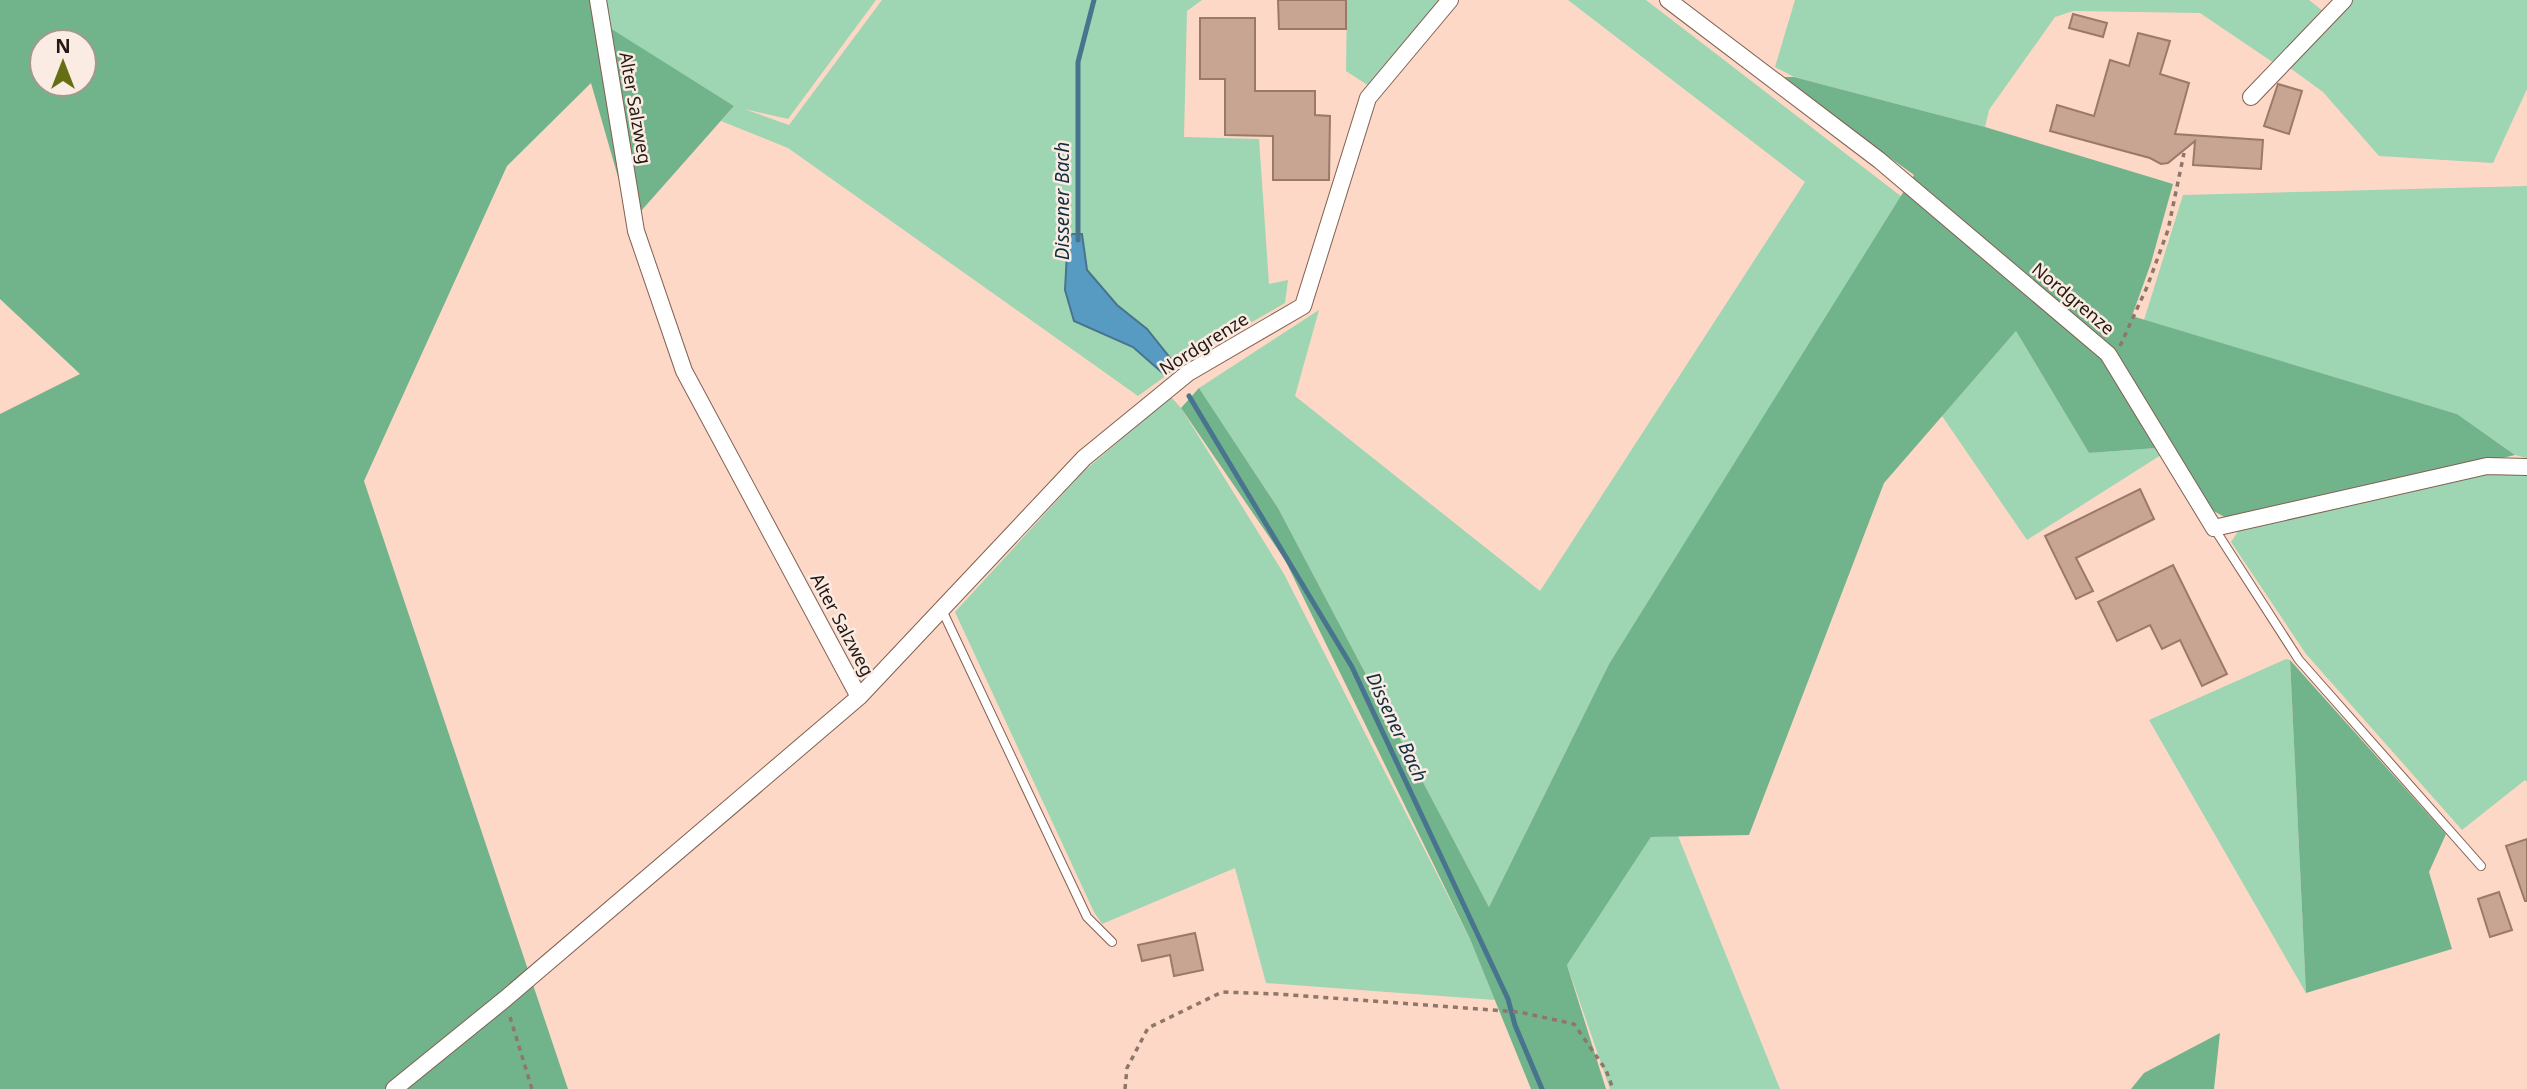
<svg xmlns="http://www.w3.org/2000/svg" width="2527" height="1089" font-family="'Noto Sans',sans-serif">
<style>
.green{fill:#9ed5b3}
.forest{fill:#71b48c;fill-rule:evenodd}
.water{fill:#579bc2;stroke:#48748d;stroke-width:2}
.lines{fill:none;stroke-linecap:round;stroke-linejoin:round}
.stream{stroke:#48748d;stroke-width:5}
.building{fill:#c8a493;stroke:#9b7969;stroke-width:2}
.service-casing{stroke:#816152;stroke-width:10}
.minor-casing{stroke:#816152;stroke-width:18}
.path{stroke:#8f766a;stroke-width:3.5;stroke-dasharray:5 5;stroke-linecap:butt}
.service{stroke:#fff;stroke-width:8}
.minor{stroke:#fff;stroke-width:16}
.labels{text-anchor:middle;stroke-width:5;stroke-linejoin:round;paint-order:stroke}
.street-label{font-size:18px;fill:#251812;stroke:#faebe3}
.water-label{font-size:19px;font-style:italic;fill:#0f2f40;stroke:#faebe3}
</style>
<rect width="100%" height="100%" fill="#fdd8c6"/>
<path class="green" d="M606,0H876L788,119L744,109L789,125L882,0H1202L1187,11L1184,137L1259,139L1269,284L1288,280L1285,303L1193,356L1138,396L788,148L721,121L734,106L609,28Z
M1347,0H1442L1369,86L1346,71Z
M1568,0H1646L1902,197L1609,664L1489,907L1278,508L1199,388L1319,310L1295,396L1540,591L1805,182Z
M1795,0H2309L2323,11L2274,63L2200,13L2073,11L2055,17L1989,110L1985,127L1794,77L1775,67Z
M2349,0H2527V89L2493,163L2379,156L2323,92L2290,68Z
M2527,186V458L2515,455L2457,414L2144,320L2183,195Z
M2016,331L2089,453L2157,448L2161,455L2027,540L1942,416Z
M1171,397L1181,408L1284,574L1470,939L1495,1000L1266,983L1235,868L1102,924L1094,912L955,612L1084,471Z
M2486,475H2527V782L2525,780L2462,830L2306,654L2231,542L2239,530Z
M2286,659L2290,660L2306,993L2149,720Z
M1678,836L1780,1089H1610L1567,965L1651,837Z"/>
<path class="forest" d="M0,0H591L594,18L734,106L641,211L620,184L591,83L507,166L364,481L568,1089H0V414L80,374L0,299ZM42,42H84V84H42Z
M1778,77H1794L1985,127L2173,184L2151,263L2132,316L2457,414L2515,455L2232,521L2208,508L2157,448L2089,453L2016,331L1884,483L1749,835L1651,837L1567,965L1606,1089H1531L1470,939L1285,560L1181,408L1199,388L1278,508L1489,907L1609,664L1914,175Z
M2290,660L2446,834L2429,872L2452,949L2306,993Z
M2220,1033L2214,1089H2131L2144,1073Z"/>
<path class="water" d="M1068,234H1082L1087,270L1117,305L1147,329L1175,364L1166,376L1133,347L1074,321L1065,290Z"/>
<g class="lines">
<path class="stream" d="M1078,240V62L1094,0
M1189,396L1352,667L1508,999L1515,1025L1542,1089"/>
</g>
<path class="building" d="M1278,0H1346V29H1279Z
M2073,14L2107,23L2103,37L2069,28Z
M1200,18H1255V91H1315V115L1330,116L1329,180H1273V136L1225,135V79H1200Z
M2138,33L2170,41L2160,74L2189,83L2175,134L2263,140L2261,169L2193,165L2195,141L2168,163L2161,164L2150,158L2050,131L2057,105L2094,116L2110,60L2129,66Z
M2278,84L2302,91L2289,134L2264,126Z
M2140,489L2154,519L2076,558L2093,591L2076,599L2045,536Z
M2173,565L2227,674L2202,686L2180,640L2162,649L2150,625L2117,641L2098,602Z
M2527,839V901H2525L2506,846Z
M2499,892L2512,930L2490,937L2478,899Z
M1195,933L1203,970L1174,976L1170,955L1142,961L1138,945Z"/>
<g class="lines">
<defs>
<path id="service" d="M2214,528L2299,660L2481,866
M942,610L1087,917L1112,942"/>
<path id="minor" d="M598,0L636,231L684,371L859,697
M1668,0L1879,160L2108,354L2214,528L2487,466L2527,467
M2251,97L2344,0
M394,1089L505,999L859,697L1084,458L1188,373L1303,306L1368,98L1450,0"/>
</defs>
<use href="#service" class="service-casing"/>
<use href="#minor" class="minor-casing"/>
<path class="path" d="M2120,346L2147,287L2168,230L2184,153
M510,1017L532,1089
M1125,1089L1127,1068L1148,1028L1222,992L1278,994L1519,1012L1574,1024L1606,1070L1613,1089"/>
<use href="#service" class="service"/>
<use href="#minor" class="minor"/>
</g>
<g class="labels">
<g class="street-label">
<text transform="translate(635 108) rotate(80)" y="6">Alter Salzweg</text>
<text transform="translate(2073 299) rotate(40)" y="6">Nordgrenze</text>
<text transform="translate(1204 344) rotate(-32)" y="6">Nordgrenze</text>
<text transform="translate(842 625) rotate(62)" y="6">Alter Salzweg</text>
</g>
<g class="water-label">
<text transform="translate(1062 201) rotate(-90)" y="7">Dissener Bach</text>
<text transform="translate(1397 727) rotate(65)" y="7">Dissener Bach</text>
</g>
</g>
<g transform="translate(63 63)"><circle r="33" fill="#faebe3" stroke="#a5978f" stroke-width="2"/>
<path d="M0-5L12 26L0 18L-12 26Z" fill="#666e15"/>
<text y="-10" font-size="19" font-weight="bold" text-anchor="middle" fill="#251812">N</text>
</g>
</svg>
